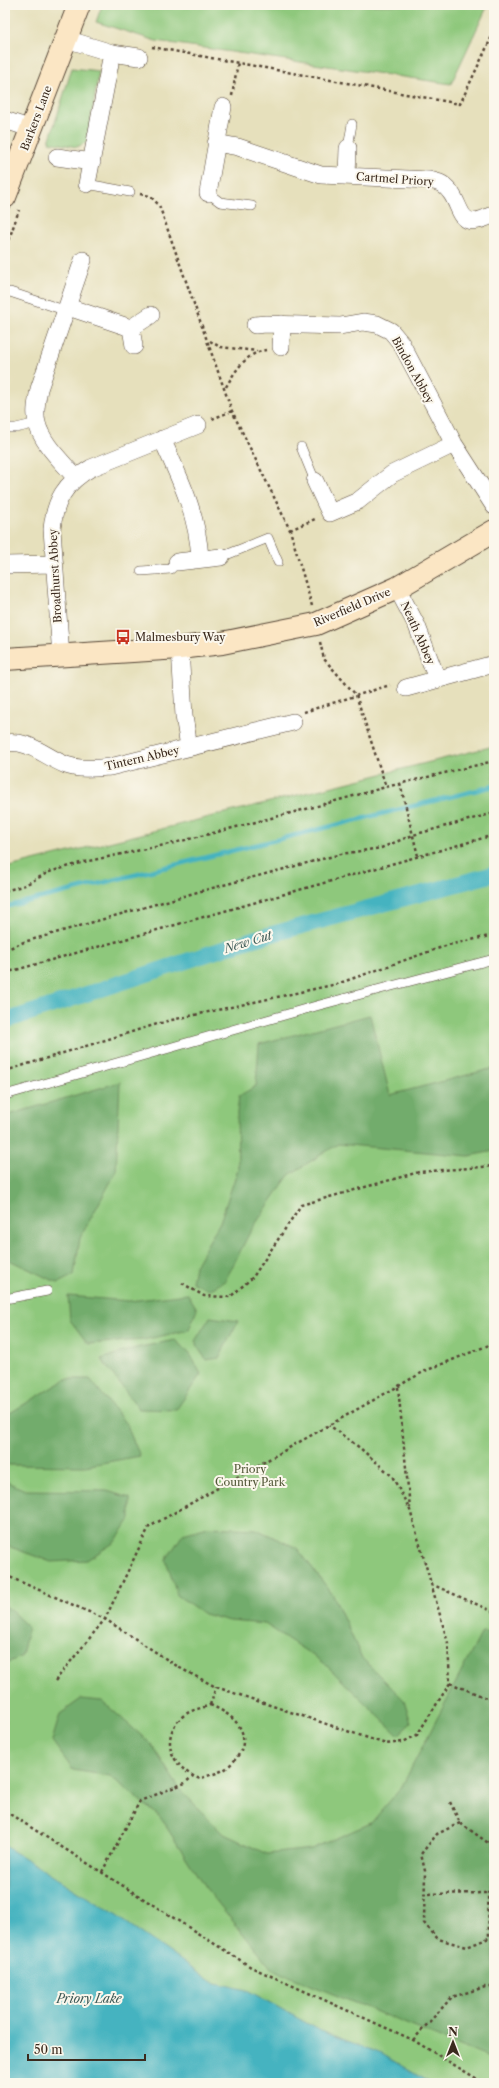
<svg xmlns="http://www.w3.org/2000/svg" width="499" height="2088" font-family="'Libre Caslon Text',serif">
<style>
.green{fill:#8ec87c;stroke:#64794d}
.forest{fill:#72ac6c;stroke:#566b45}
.water{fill:#45b3c0;stroke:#406e6f}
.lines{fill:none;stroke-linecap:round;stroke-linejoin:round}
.stream{stroke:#45b3c0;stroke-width:4.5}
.canal{stroke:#45b3c0;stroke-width:16}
.lane-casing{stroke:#554536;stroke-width:10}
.street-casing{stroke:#554536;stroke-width:18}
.secondary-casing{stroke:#554536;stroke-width:24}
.path{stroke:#554536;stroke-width:2.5;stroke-dasharray:3 3;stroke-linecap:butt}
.lane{stroke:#fff;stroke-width:9}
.street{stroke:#fff;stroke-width:17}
.secondary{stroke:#fbe6c4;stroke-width:22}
.labels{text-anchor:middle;stroke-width:4;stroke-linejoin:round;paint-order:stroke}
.street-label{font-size:11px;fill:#3b2a1e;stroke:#fbf7ec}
.poi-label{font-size:11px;fill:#3b2a1e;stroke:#fbf7ec;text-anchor:start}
.park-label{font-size:11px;fill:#54593a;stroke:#fbf7ec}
.water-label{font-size:12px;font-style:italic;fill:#3e5a57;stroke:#fbf7ec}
</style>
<rect width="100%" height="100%" fill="#fbf7ec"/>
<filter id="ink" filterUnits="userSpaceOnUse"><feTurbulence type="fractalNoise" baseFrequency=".025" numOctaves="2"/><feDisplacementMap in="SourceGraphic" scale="8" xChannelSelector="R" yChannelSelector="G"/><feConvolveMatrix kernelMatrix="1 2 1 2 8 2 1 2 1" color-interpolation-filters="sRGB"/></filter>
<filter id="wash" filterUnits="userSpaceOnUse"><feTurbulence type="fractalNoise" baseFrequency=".012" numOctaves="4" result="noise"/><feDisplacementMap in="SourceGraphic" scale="16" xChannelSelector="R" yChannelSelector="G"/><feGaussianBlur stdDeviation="0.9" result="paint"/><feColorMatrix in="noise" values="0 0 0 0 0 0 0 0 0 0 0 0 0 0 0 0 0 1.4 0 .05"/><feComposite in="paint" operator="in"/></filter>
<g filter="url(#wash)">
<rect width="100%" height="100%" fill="#e6e0bc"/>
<path class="green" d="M102,5H488L451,84L156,41L96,22Z
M72,68L99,71L87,142L77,147L49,142Z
M494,746V2083H5V868Z"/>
<path class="forest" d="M370,1015L390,1095L494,1068V1151L469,1156L338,1144L289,1175L250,1232L225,1281L209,1290L192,1282L195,1266L220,1222L238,1169L237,1113L239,1096L256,1086L259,1044Z
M120,1082L116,1172L80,1238L74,1275L58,1283L5,1258V1116Z
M188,1294L197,1309L189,1330L143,1340L88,1344L70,1320L68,1296L129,1301Z
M210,1317L238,1321L219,1358L206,1360L195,1341Z
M175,1340L190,1354L201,1374L176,1410L139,1409L101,1359L136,1348Z
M66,1379H90L126,1424L140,1456L85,1466L9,1465L5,1462V1416Z
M5,1481L25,1490L107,1491L130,1498V1519L115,1542L87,1560L51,1562L5,1545Z
M208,1527L256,1529L297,1548L333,1595L362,1658L404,1700L411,1723L398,1735L324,1663L265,1624L230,1621L204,1614L177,1595L166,1560L183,1534Z
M5,1605L28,1627L22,1656L5,1664Z
M482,1632L494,1633V2060L272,1969L205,1887L160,1817L110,1776L73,1770L52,1741L60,1714L81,1699L102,1701L151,1744L179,1788L222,1833L267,1854L311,1849L371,1823L401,1788Z"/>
<path class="water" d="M5,1846L114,1914L212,1982L247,1990L321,2031L382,2054L430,2083H5Z"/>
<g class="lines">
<path class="stream" d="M5,907L494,786"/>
<path class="canal" d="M5,1021L250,940L494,874"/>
</g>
</g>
<g filter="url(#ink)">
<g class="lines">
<defs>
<path id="lane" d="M348,148L352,124
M87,184L130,192
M208,193L220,202L252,206
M10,292L67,311
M5,428H16L37,423
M301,447L315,481
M221,557L268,538L278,562
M141,571L171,569L177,562
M5,1095L316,1006L494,959
M5,1299L47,1291"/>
<path id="street" d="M66,39L112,53L139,57
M5,120L32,129
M216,143L238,147L321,175L430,180C434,181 439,182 442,184C466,200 452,236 494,214
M57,157L92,162
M347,176L348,148
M87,184L112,53
M208,193L223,107
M68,307L131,328L151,315
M255,325L266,324L340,326L363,322L377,324L391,331L401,343L454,444L494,506
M131,328L134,346
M281,347L282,324
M162,439C180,479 198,515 200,559
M75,477C62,461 42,444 37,423C34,412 37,400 39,389L83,260
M315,481L330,513L358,501L392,474L454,444
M177,562L221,557
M5,565L54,564
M397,588L417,626L437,679
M180,648L184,716L189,747
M61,657L52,529C55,500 65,483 91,468L198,425
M406,688L494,664
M5,743C29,739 45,757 66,765C80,770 96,768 110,767L293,722"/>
<path id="secondary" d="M5,197L79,5
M5,659L180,648L222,643L316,624L397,588L494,531"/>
</defs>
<use href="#lane" class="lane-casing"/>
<use href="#street" class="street-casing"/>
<use href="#secondary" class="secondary-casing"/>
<path class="path" d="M152,47L460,104L494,32
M232,96L238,62
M140,194L150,196L159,205L232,411L290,530L312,606
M5,251L19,210
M210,341L220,347L257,351
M226,387C235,371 246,353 266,350
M212,419L232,411
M290,530L315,519
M320,642L324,659L356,695L386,787
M304,712L390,685
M400,783L418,856
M5,891L25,885L49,872L84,862L174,843L310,808L386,787L494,761
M5,950L24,942L201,891L341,854L381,848L413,835L494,813
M5,973L494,835
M5,1071L167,1021L337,984L448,945L494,935
M182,1283L204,1296L230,1297L253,1277L301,1205L419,1172L494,1166
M398,1387L410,1508
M5,1575L105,1619L180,1668L216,1687L386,1744L403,1742L417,1735L450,1683L448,1643L410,1510L392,1476L360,1448L329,1425
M431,1584L494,1612
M55,1681L105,1619L149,1527L425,1371L494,1343
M450,1683L494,1701
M210,1705C240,1717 257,1740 229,1766C220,1774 209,1774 200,1779C173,1769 158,1739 182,1717C191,1709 200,1709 210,1705Z
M210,1705L216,1687
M450,1802L460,1823L494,1847
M5,1811L251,1967L413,2040L484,2083
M460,1823L437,1834L421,1854L425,1871L424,1923L438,1939L467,1947L489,1938L488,1893L494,1873
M102,1872L140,1801L185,1783L193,1776
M490,1887L494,1890
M423,1894L488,1893
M413,2040L452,1997L485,1987H494"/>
<use href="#lane" class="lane"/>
<use href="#street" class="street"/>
<use href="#secondary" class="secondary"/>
</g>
</g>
<defs>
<symbol id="bus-bare" viewBox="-9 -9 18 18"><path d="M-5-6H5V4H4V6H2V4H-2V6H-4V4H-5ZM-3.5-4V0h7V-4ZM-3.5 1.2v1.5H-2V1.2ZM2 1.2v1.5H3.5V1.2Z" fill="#c8321e" stroke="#fbf7ec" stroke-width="2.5" paint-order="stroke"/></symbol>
</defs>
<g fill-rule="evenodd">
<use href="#bus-bare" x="112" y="626" width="22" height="22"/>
</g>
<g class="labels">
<g class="street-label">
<text transform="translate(36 118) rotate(-69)" y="4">Barkers Lane</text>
<text transform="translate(395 179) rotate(4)" y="4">Cartmel Priory</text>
<text transform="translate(413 370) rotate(61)" y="4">Bindon Abbey</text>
<text transform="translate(55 576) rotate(-93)" y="4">Broadhurst Abbey</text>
<text transform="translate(352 607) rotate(-23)" y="4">Riverfield Drive</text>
<text transform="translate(418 633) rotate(66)" y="4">Neath Abbey</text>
<text transform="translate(142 758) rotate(-13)" y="4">Tintern Abbey</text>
</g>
<g class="poi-label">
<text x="135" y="641">Malmesbury Way</text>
</g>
<g class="park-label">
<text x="250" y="1473">Priory<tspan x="250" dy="13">Country Park</tspan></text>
</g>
<g class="water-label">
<text transform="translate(248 942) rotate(-17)" y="4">New Cut</text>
<text x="89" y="2003">Priory Lake</text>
</g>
</g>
<rect width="499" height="2088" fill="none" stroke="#fbf7ec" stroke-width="20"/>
<g transform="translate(453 2042)" stroke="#fbf7ec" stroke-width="3" paint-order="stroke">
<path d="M0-3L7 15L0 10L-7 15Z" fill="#3b2a1e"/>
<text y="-6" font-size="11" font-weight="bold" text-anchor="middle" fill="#3b2a1e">N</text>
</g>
<path d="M28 2054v6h117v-6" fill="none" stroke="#3b2a1e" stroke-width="2"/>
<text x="34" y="2054" font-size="12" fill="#3b2a1e" stroke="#fbf7ec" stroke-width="3" paint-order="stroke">50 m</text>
</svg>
